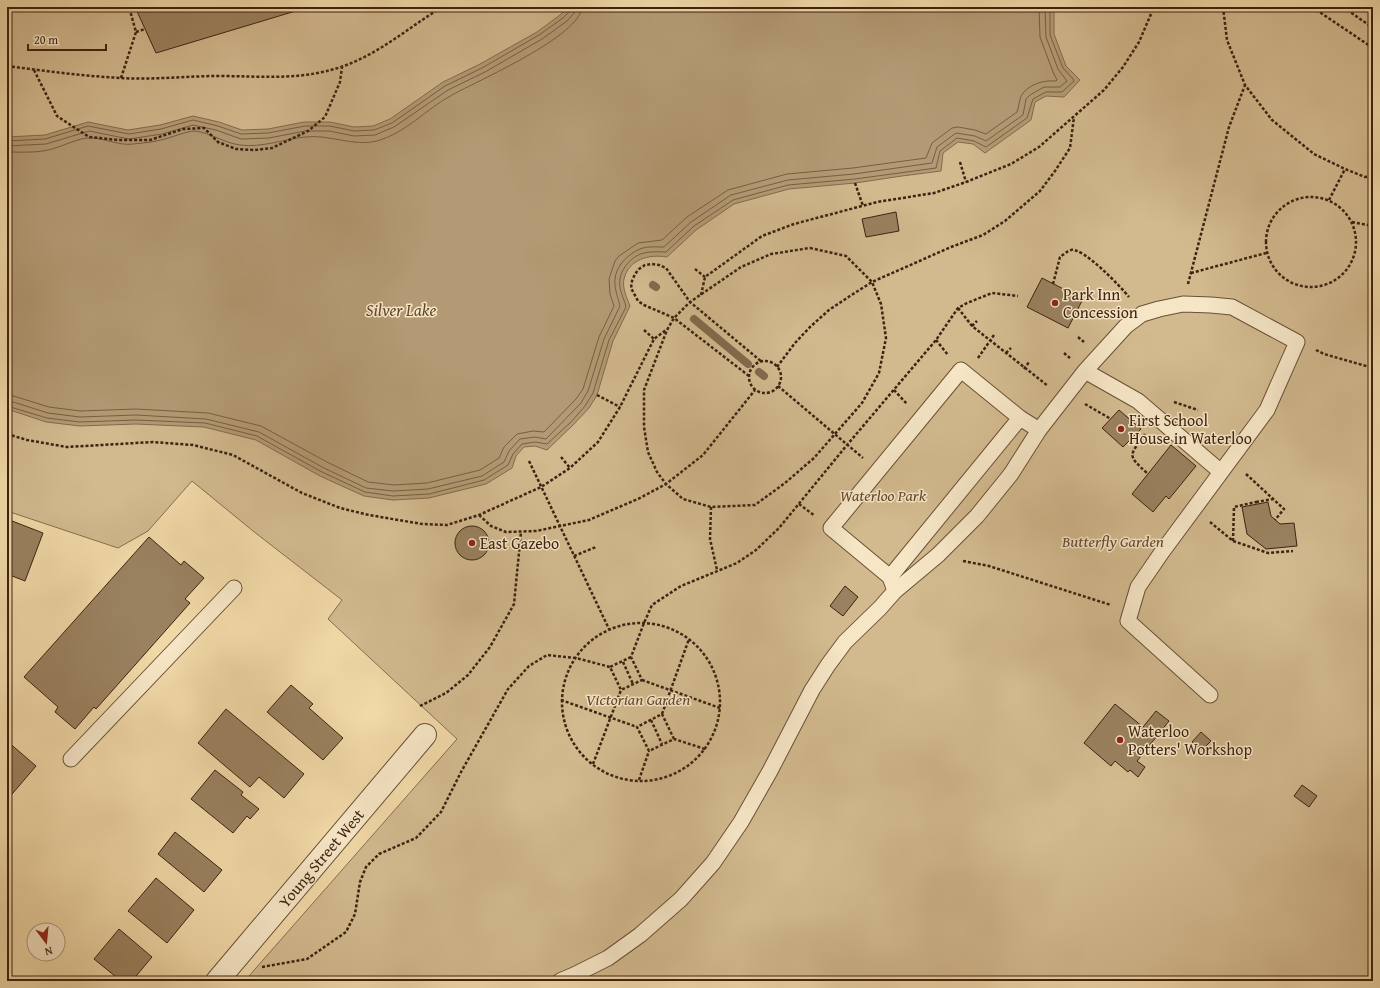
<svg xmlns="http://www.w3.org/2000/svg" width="1380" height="988" font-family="'Gentium Book Plus',serif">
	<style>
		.green { fill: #d2b98e; stroke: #876e50 }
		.water { fill: #b39a74; stroke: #836a4d }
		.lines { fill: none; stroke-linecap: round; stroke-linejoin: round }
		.shore { stroke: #785e43; stroke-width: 1 }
		.stream { stroke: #836a4d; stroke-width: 8 }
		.building { fill: #9a815f; stroke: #3c2312 }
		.service-casing { stroke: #695037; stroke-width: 17 }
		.minor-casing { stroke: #695037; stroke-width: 24 }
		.path { stroke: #3c2312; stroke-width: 2.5; stroke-dasharray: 3 2; stroke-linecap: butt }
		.service { stroke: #f6e6c6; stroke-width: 15 }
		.minor { stroke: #f6e6c6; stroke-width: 22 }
		.poi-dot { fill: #8f2418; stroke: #f6e6c6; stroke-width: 1.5 }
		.labels { text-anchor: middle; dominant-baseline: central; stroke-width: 3; stroke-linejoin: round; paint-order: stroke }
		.poi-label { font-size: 16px; fill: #3c2312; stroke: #f6e6c6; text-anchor: start }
		.park-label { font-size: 16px; font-style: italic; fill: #624831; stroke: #f6e6c6 }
		.street-label { font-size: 16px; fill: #3c2312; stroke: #f6e6c6 }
		.water-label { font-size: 17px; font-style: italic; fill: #60472f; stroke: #f6e6c6 }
	</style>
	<rect width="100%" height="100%" fill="#f1d8a7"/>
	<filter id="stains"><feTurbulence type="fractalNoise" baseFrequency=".005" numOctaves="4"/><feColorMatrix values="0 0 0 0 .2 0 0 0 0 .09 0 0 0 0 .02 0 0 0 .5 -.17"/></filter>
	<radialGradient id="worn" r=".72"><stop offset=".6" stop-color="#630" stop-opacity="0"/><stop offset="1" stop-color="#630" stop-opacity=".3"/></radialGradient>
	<!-- green -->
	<path class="green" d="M7,7H1373V981H247L249,976L457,739L328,619L342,600L253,531L192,481L148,531L118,548L7,511Z"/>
	<!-- water -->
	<path class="water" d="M568,7H1054V34L1066,66L1080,80L1064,97L1046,96L1035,102L1031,120L985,153L973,144L958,142L943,153L941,171L902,176L855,183L789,189L734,204L696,230L667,257C649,254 629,259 624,279C622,288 627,298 630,306L613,341L597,395L589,408L574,424L547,450L535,446L524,447L516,456L512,468L486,484L429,498L393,500L364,496L320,476L256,440L204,427L136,424L80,426L46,422L7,409V137L45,135L88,122L128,130L160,125L193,116L219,122L242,130L268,129L304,122H330L354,127L373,126L390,119L443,82L480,64L537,32L560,15Z"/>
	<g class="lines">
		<!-- shore -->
		<path class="shore" d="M7,141L45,139L88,126L129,134L161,129L193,120L218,126L241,134L268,133L305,126H330L354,131L374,130L392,123L445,86L482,68L539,35L563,18L570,11L571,7
			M7,146L46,144L89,131L129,139L162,134L193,125L216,130L241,139L269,138L305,131H329L354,136L375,135L394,127L448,90L485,72L542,39L567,21L574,13L576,7
			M7,152C20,152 35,153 48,150C59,148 80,137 90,138C105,138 119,146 133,144C144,143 154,142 165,139C173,137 187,131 195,131C211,133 224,143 240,145C262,148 284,139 305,137C329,134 354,147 377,141C406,133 426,109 452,95C477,81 581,36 582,7
			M7,394L49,407L80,411L136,409L208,413L261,426L327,462L368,482L394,485L427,483L480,470L499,458L504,447L517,434L533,431L544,432L576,399L583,389L599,337L614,306L610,294L609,279L615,261L619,256L638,243L662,240L687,217L728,190L787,174L853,168L926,158L932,143L952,128L958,127L975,130L986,134L1017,112C1019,107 1019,101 1021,96C1028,84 1044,80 1056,81L1057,80L1053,72L1040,37L1039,7
			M7,400L48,413L80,417L136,415L206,419L259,432L324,468L366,488L393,491L428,489L482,476L504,462L509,451L520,439L535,437L546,439L581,403L588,391L604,339L620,306C618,297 614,289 615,279C616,266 628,254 640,249C647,246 657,247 664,247L691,222L731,195L788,180L854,174L932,163L937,147L956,133L975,136L986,141L1023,115L1026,99L1030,95L1044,87H1060L1067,81L1058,69L1046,37L1045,7
			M7,406L47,418L80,422L136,420L205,423L257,436L322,472L365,492L393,496L429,494L484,480L508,465L513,454L522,444L535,442L547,444L571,422L585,406L593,393L609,340L626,307C624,298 618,289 620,279C621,268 633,255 644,253C652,251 659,252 666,252L694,226L733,200L788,185L855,179L936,168L940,151L957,138L974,141L986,147L1027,118L1033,99L1046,92H1062L1074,81L1073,79L1063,68L1050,35V7"/>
		<!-- stream -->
		<path class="stream" d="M653,285L656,287
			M694,319L748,364
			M759,372L764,376"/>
	</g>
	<!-- building -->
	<path class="building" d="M135,7H309L156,53Z
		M896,212L899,231L866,237L862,219Z
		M1042,278L1083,299L1068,328L1027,307Z
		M1119,410L1141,429L1123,447L1102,428Z
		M1171,445L1196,466L1169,499L1166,496L1153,512L1132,494Z
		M1268,502L1271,516L1280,524L1294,523L1297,546L1266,549L1247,534L1242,507Z
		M7,519L43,533L25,581L7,574Z
		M455 543a17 17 0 1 1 34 0a17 17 0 1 1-34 0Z
		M149,537L181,565L184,561L204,578L185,599L190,603L96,709L94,707L75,729L55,712L58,707L24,677Z
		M845,586L858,597L843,616L830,606Z
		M291,685L313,704L309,708L343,738L323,760L267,712Z
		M1115,704L1143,727L1156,711L1169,721L1137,761L1145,767L1138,777L1130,770L1128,772L1115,761L1111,766L1084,743Z
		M226,709L304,774L284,798L259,777L250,787L198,743Z
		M1201,732L1211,741L1202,750L1192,742Z
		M7,741L36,766L7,800Z
		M215,770L243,792L241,795L259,809L250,819L247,816L233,833L191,799Z
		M1302,785L1317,796L1309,807L1294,796Z
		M175,832L222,870L204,892L158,854Z
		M156,878L194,910L167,943L128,911Z
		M119,929L152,957L132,981H121L94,959Z"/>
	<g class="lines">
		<!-- service casing -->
		<g class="service-casing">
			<path id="service" d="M1085,371L1138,401L1221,472
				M890,577L1020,418
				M895,591L890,577L831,528L961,370L1020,418L1039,430
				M71,759L234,588
				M560,981L574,975L608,958L640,935L681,899L713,863L741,822L770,771L812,690L828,665L845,642L880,608L895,591L938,555L977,516L1011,474L1039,430L1085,371L1126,326L1142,314L1159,309L1183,304L1211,305L1232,307L1297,342L1267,410L1162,552L1138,587L1128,621L1210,695"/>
		</g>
		<!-- minor casing -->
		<g class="minor-casing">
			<path id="minor" d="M217,981L425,735"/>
		</g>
		<!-- path -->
		<path class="path" d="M1223,7L1227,40L1245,85L1272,120L1314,154L1345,169L1365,177L1373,176
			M1312,7L1373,48
			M1343,7L1373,28
			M136,32L145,29
			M7,66C45,71 83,76 121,78C154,80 186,76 218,76C262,76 298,81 341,67C379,54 408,28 442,7
			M34,70L57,116L89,137L118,140H150L183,129L204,128L218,142L236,149L255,150L272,148L308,131L325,117L340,82L342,67
			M121,78L136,32L129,7
			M960,162L966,182
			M855,183L863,206
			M1266 242a45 45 0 1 1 90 0a45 45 0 1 1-90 0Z
			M1329,200L1345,169
			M1352,222L1373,226
			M810,248L846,256L872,282L881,304L886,338L879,373L862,403L814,458L785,483L755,505L711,507L683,499L666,484L657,472L648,452L644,427V390L667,330L674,318L690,302L741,267L771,254Z
			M695,269L705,277
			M1191,273L1266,253
			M1053,284L1060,257C1063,255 1067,251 1071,250C1083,247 1121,287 1129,297
			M1188,284L1229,127L1245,85
			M701,295L705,277L762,236L794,224L877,202L934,193L966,182L1011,164L1039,147L1104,90L1123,67L1139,42L1154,7
			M958,308L972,326L1048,386
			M972,326L977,321
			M644,330L654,339
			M1078,337L1084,342
			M936,340L948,355
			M1316,350L1324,354L1373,368
			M1006,353L1011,348
			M1064,353L1070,358
			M978,358L994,335
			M749 377a16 16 0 1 1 32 0a16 16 0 1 1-32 0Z
			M777,367L795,343L810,327L829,310L850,296L872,282L951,247L983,235L1005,221L1040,191L1055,171L1070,148L1074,117
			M1024,369L1029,362
			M749,376L674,318L644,305L638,301L631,288L632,281L635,274L639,269L645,265L652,264L659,265L666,268L690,302L762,362
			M778,386L863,458
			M894,390L907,404
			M597,395L620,407
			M1174,402L1198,410
			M1085,404L1111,419
			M7,434L27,440L67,447L153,442L193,445L233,455L302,493L340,508L369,515L422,524L447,525L479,515L541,487L570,468L598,442L620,407L654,339L666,330
			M1145,434C1130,456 1126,454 1147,473
			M561,457L570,468
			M529,461L609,629
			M1246,474L1284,509L1275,520
			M1256,502L1273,499
			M799,504L815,516
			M711,507L710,539L717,570
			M479,515L491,526L506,532L536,531L589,520L640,498L666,484L703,455L755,390
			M1210,522L1233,541L1268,553L1293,551
			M1233,541L1234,507L1256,502V505
			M574,556L596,547
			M963,561L989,566L1111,605
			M562 702a79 79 0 1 1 158 0a79 79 0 1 1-158 0Z
			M631,657L610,667L621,690L642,680L631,657L644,623L652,605L681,586L737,563L756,550L779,528L847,445L936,340L958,308L967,303L992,293L1018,296
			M623,662L633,684
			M642,680L720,708
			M561,700L637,727
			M420,706L446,693L468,675L490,647L514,604L521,532
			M662,714L689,639
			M651,720L662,744
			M674,739L662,714L637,727L649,751L674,739L705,749
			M593,764L621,690
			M639,780L649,751
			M262,967L307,959L346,932L355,914L360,882L366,867L379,854L416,838L441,812L461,772L508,689L529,666L547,655L576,658L610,667"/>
		<!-- service -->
		<use href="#service" class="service"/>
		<!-- minor -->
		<use href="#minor" class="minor"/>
	</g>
	<!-- markers -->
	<g class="poi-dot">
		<circle cx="1055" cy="303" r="4"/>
		<circle cx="1121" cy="429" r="4"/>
		<circle cx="472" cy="543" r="4"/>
		<circle cx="1120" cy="740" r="4"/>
	</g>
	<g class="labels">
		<!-- poi labels -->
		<g class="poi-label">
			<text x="1063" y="294">Park Inn<tspan x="1063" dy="18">Concession</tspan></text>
			<text x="1129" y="420">First School<tspan x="1129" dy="18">House in Waterloo</tspan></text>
			<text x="480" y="543">East Gazebo</text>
			<text x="1128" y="731">Waterloo<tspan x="1128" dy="18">Potters' Workshop</tspan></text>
		</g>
		<!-- park labels -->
		<g class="park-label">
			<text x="883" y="495">Waterloo Park</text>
			<text x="1113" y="541">Butterfly Garden</text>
			<text x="638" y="699">Victorian Garden</text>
		</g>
		<!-- street labels -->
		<g class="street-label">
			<text transform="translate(321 858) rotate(-50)">Young Street West</text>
		</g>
		<!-- water labels -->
		<g class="water-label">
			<text x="401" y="309">Silver Lake</text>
		</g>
	</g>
	<!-- margin -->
	<rect width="1380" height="988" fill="none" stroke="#f1d8a7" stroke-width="24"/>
	<rect x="8" y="8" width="1364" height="972" fill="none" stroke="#3c2312" stroke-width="2"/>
	<rect x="12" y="12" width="1356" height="964" fill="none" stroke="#3c2312"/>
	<!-- north arrow -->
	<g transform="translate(46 942) rotate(164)"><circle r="19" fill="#f6e6c6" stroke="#ac987e"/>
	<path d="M0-3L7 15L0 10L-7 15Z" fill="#8f2418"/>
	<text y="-6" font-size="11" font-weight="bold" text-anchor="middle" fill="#3c2312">N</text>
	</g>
	<!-- scale -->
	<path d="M28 44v6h78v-6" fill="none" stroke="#3c2312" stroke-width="2"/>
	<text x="34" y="44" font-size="12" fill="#3c2312" stroke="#f6e6c6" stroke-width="3" paint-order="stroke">20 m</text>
	<rect width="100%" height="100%" filter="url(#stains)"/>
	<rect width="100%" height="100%" fill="url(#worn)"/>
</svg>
